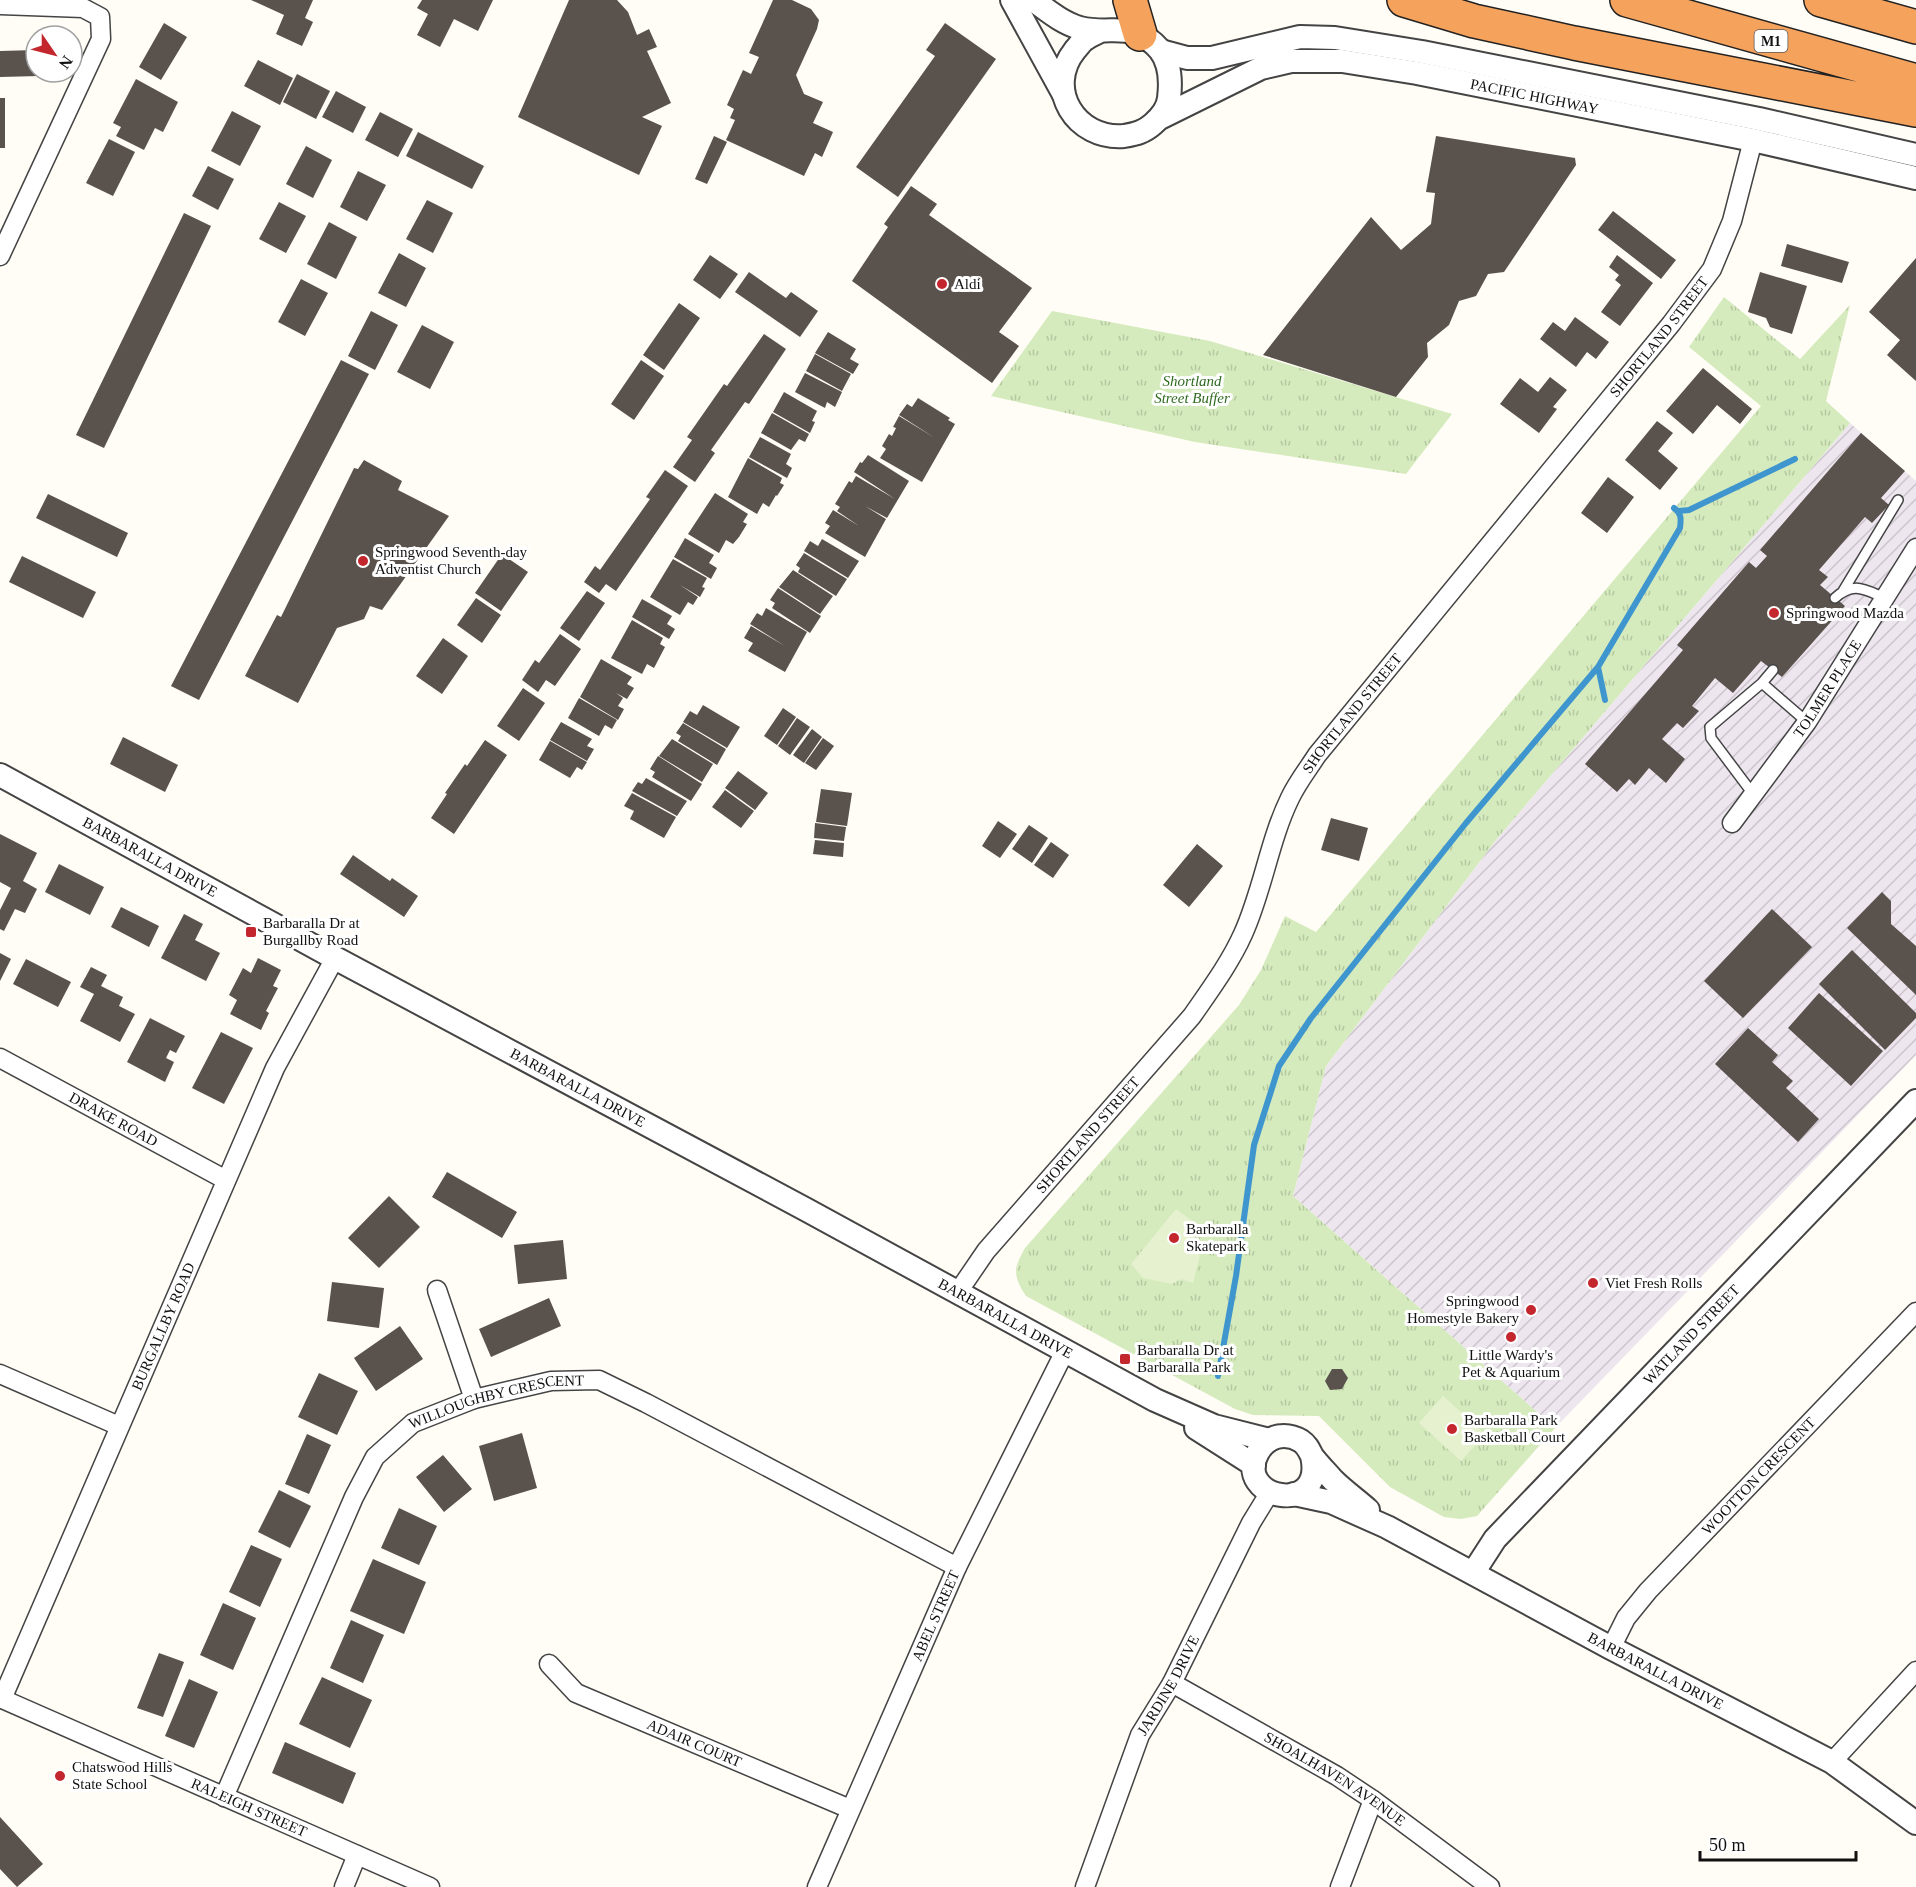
<svg xmlns="http://www.w3.org/2000/svg" width="1916" height="1887" font-family="'Times New Roman',serif">
	<style>
		.industrial { fill: url(#industrial-furrows) }
		.grass { fill: url(#grass-tufts) }
		.pitch { fill: #e6f2cf }
		.lines { fill: none; stroke-linecap: round; stroke-linejoin: round }
		.stream { stroke: #3f96cf; stroke-width: 6 }
		.building { fill: #5a524d }
		.service-casing { stroke: #444; stroke-width: 12 }
		.minor-casing { stroke: #444; stroke-width: 21 }
		.tertiary-casing { stroke: #444; stroke-width: 26 }
		.motorway-casing { stroke: #222; stroke-width: 36 }
		.service { stroke: #fff; stroke-width: 9 }
		.minor { stroke: #fff; stroke-width: 18 }
		.tertiary { stroke: #fff; stroke-width: 22 }
		.motorway { stroke: #f5a25d; stroke-width: 33 }
		.poi-dot { fill: #c4262e; stroke: #fff; stroke-width: 2 }
		.labels { text-anchor: middle; dominant-baseline: central; stroke-width: 6; stroke-linejoin: round; paint-order: stroke }
		.shield { fill: #fff; stroke: #585858; stroke-width: 1.5 }
		.shield-label { font-size: 14px; font-weight: bold; fill: #111 }
		.street-label { font-size: 15px; fill: #111; stroke: #fff }
		.poi-label { font-size: 15px; fill: #111; stroke: #fff; text-anchor: start }
		.park-label { font-size: 15px; font-style: italic; fill: #2f6b1f; stroke: #fff }
	</style>
	<defs>
		<pattern id="industrial-furrows" width="10" height="10" patternUnits="userSpaceOnUse" patternTransform="scale(1.5)"><rect width="10" height="10" fill="#eee6ef"/><path d="M-1 1l2-2M0 10L10 0M9 11l2-2" fill="none" stroke="#cbc4cc"/></pattern>
		<pattern id="grass-tufts" width="24" height="20" patternUnits="userSpaceOnUse" patternTransform="scale(1.5)"><rect width="24" height="20" fill="#d5ebbd"/><path d="M3 7l-1-3M5 7V3M7 7l1-3M15 17l-1-3M17 17v-4M19 17l1-3" fill="none" stroke="#b6c8a1"/></pattern>
	</defs>
	<rect width="100%" height="100%" fill="#fffdf5"/>
	<!-- industrial -->
	<path class="industrial" d="M1850,423L1916,481V1055L1555,1428L1293,1196L1326,1066L1496,840Z"/>
	<!-- grass -->
	<path class="grass" d="M1724,297L1800,359L1850,305L1826,401L1850,423L1496,840L1326,1066L1293,1196L1555,1428L1477,1516L1461,1519L1444,1517L1390,1487L1319,1416L1253,1415L1235,1409L1026,1296C1013,1276 1013,1269 1025,1248L1239,1005L1261,970L1285,916L1316,932L1761,406L1689,347Z
		M1052,311L1210,341L1452,414L1406,474L1195,442L991,396Z"/>
	<!-- pitch -->
	<path class="pitch" d="M1176,1209L1198,1225L1192,1251L1200,1255L1193,1283L1181,1279L1172,1284L1143,1278L1131,1264Z
		M1443,1396L1485,1434L1461,1461L1419,1423Z"/>
	<g class="lines">
		<!-- stream -->
		<path class="stream" d="M1679,511L1689,510L1795,459
			M1598,667L1605,700
			M1218,1376L1236,1276L1254,1145L1279,1066L1311,1018L1466,823L1598,667L1680,528C1681,519 1682,514 1674,508"/>
	</g>
	<!-- building -->
	<path class="building" d="M251,0H313L305,18L313,22L302,46L276,34L284,15Z
		M422,0H493L478,31L454,19L440,47L417,35L428,14L417,8Z
		M569,0H617L628,12L637,35L649,29L657,47L647,51L671,103L642,117L662,126L639,175L518,117Z
		M773,0H792L811,9L819,20L817,29L796,75L804,94L823,102L813,123L833,132L822,157L815,153L804,176L726,140L735,120L730,118L734,109L727,105L743,70L751,74L759,57L749,53Z
		M164,23L187,37L161,80L139,67Z
		M945,23L996,59L898,197L856,167L935,56L926,50Z
		M36,50V72H39V76L0,77V51Z
		M258,60L293,78L280,105L244,86Z
		M297,74L330,91L316,119L283,102Z
		M136,79L178,102L163,132L155,128L144,150L116,136L121,127L113,123Z
		M336,91L366,107L353,133L322,117Z
		M0,98H5V148H0Z
		M232,111L261,126L240,166L211,151Z
		M380,112L413,129L398,157L365,140Z
		M418,132L484,166L472,189L406,156Z
		M714,136L727,142L707,184L695,179Z
		M1436,136L1575,158L1576,165L1504,272L1488,274L1476,296L1459,301L1449,325L1427,343L1428,357L1396,397L1263,355L1371,217L1401,250L1431,224L1435,193L1426,192Z
		M109,139L135,152L113,196L86,183Z
		M306,146L332,160L313,198L286,184Z
		M208,166L234,179L218,210L192,196Z
		M358,171L386,185L367,221L340,207Z
		M911,186L937,204L929,215L1032,288L999,332L1019,346L992,383L852,281L888,227L884,224Z
		M427,200L453,213L433,253L406,239Z
		M279,202L306,216L286,253L259,239Z
		M1613,211L1676,260L1661,279L1598,230Z
		M184,213L211,226L104,448L76,435Z
		M329,222L357,237L336,279L307,264Z
		M1787,244L1849,262L1842,283L1781,266Z
		M399,253L426,268L406,307L378,293Z
		M710,255L738,274L720,299L693,280Z
		M1617,255L1653,283L1620,326L1601,312L1621,285L1615,280L1619,275L1609,267Z
		M1916,258V381L1887,355L1900,340L1869,312Z
		M749,272L786,298L791,292L818,311L800,337L735,292Z
		M1760,272L1807,286L1792,334L1770,327L1766,318L1748,312Z
		M301,279L328,293L305,336L278,322Z
		M679,303L700,318L664,370L643,355Z
		M371,311L398,325L375,370L348,356Z
		M1575,317L1609,342L1596,359L1587,352L1576,367L1540,339L1553,322L1565,331Z
		M422,325L454,342L430,389L397,372Z
		M828,332L856,349L850,359L859,364L853,374L815,353Z
		M764,334L786,349L749,404L745,402L711,450L715,453L695,482L673,467L692,440L687,437L724,384L727,386Z
		M815,354L851,374L842,391L806,371Z
		M341,360L369,374L199,700L171,686Z
		M641,360L664,376L634,420L611,404Z
		M1703,368L1752,409L1740,424L1717,405L1693,434L1666,411Z
		M805,373L842,392L835,407L827,402L825,408L795,392Z
		M1550,377L1567,390L1553,407L1557,409L1539,433L1500,404L1520,378L1538,392Z
		M784,392L817,411L812,421L815,422L810,433L773,412Z
		M918,398L950,418L948,420L955,424L922,482L880,458L886,449L882,446L889,434L892,436L896,428L893,427L899,416L935,438L899,415L907,404L912,407Z
		M772,413L809,434L805,442L799,439L791,450L761,433Z
		M1657,421L1673,433L1658,451L1678,468L1660,490L1625,460Z
		M1861,433L1905,471L1881,498L1889,505L1872,523L1865,517L1819,570L1828,577L1820,585L1845,606L1782,677L1761,661L1733,693L1715,678L1692,706L1699,711L1683,728L1677,723L1662,739L1685,759L1666,783L1649,768L1635,785L1629,779L1617,792L1585,764L1683,650L1677,645L1749,562L1756,568L1767,556L1760,550Z
		M760,437L791,454L786,464L792,468L787,478L749,457Z
		M868,455L909,481L887,518L865,506L886,519L865,557L825,533L830,526L825,523L833,510L859,526L837,511L840,507L835,504L849,481L852,483L856,476L895,499L854,472L860,462L862,463Z
		M748,458L782,478L780,483L784,485L777,496L776,495L769,507L763,503L757,514L728,497Z
		M364,460L402,481L398,490L449,516L382,610L370,606L364,619L337,628L298,703L245,676L277,615L281,617L354,468L358,469Z
		M665,470L688,486L616,591L606,584L599,593L584,582L595,566L600,570L650,499L646,497Z
		M1608,477L1634,497L1607,533L1581,513Z
		M715,493L748,514L743,522L747,524L739,537L733,544L726,540L719,553L688,534Z
		M48,494L128,533L117,557L36,518Z
		M685,538L714,555L709,563L717,568L711,579L674,557Z
		M822,539L859,561L848,578L804,551L810,541L818,546Z
		M804,553L847,579L836,596L798,572L800,568L796,565Z
		M502,554L528,572L501,611L475,593Z
		M22,556L96,592L83,618L9,582Z
		M673,559L707,578L702,587L705,588L700,597L680,585L698,597L693,605L688,602L680,615L650,597Z
		M793,570L833,596L820,614L779,587Z
		M778,588L821,616L810,633L772,608L775,603L770,600Z
		M587,591L605,603L579,641L560,628Z
		M476,598L501,615L482,643L457,625Z
		M642,599L672,616L667,624L675,629L669,639L632,617Z
		M766,608L807,632L785,672L748,651L753,643L744,638L751,626L785,646L750,624L757,613L762,616Z
		M632,620L663,638L660,644L665,647L654,668L647,664L642,674L611,658Z
		M560,634L581,649L555,686L546,680L538,692L522,680L535,660L539,663Z
		M443,638L468,656L442,694L416,676Z
		M601,659L632,677L627,684L634,688L627,699L616,693L623,698L618,706L624,709L618,720L580,697Z
		M523,688L545,703L519,741L497,726Z
		M579,698L617,720L612,729L605,725L599,736L568,718Z
		M703,705L740,727L727,748L683,722L690,711L697,715Z
		M783,708L796,717L777,745L764,736Z
		M797,718L810,727L790,755L778,746Z
		M561,722L592,739L587,746L594,749L587,761L550,740Z
		M683,723L726,749L717,765L678,741L681,736L676,733Z
		M812,729L822,737L804,763L793,755Z
		M123,737L178,765L165,792L110,764Z
		M823,738L834,746L816,770L805,763Z
		M672,739L713,764L702,782L659,756Z
		M485,740L507,755L454,834L431,818L447,794L445,793L465,764L467,766Z
		M550,741L587,762L582,770L577,767L570,778L539,760Z
		M658,756L702,784L691,801L652,777L655,772L650,769Z
		M738,771L768,793L755,810L725,788Z
		M646,778L687,801L677,816L632,791L638,782L642,784Z
		M821,789L852,793L847,826L816,822Z
		M725,790L754,811L741,828L712,807Z
		M632,793L676,817L664,838L630,819L634,811L624,806Z
		M1331,818L1368,828L1359,861L1321,850Z
		M998,821L1017,834L1000,858L982,846Z
		M815,823L846,827L844,841L814,838Z
		M1029,825L1048,838L1032,863L1012,849Z
		M0,834L37,853L23,881L37,889L25,913L15,909L4,931L0,929V910L11,888L0,882Z
		M815,840L844,843L843,857L813,854Z
		M1051,842L1069,855L1053,878L1034,865Z
		M1197,844L1223,866L1189,907L1163,885Z
		M353,855L390,881L392,878L418,896L404,917L340,874Z
		M59,864L104,887L90,915L45,892Z
		M1882,892L1891,901V924L1916,946V995L1847,928Z
		M121,907L159,926L149,947L111,927Z
		M1772,909L1812,947L1743,1018L1704,981Z
		M184,914L203,924L195,940L220,953L206,981L161,958Z
		M1852,950L1916,1013V1018L1885,1050L1819,984Z
		M0,953L11,959L0,981Z
		M258,958L281,970L273,986L278,988L266,1011L269,1013L261,1030L230,1014L237,1000L229,995L243,968L251,973Z
		M26,959L71,982L58,1007L13,984Z
		M91,967L107,975L101,986L123,997L119,1006L135,1014L120,1042L80,1021L94,994L80,987Z
		M1819,993L1883,1051L1851,1086L1788,1028Z
		M150,1018L185,1036L176,1053L170,1050L166,1058L174,1062L165,1082L127,1062Z
		M1748,1028L1778,1055L1772,1062L1793,1081L1786,1088L1819,1119L1798,1142L1715,1064Z
		M221,1032L253,1048L224,1104L192,1088Z
		M447,1172L517,1212L502,1238L432,1197Z
		M389,1196L420,1227L379,1268L348,1238Z
		M563,1240L567,1279L518,1284L514,1245Z
		M332,1282L384,1288L379,1328L327,1321Z
		M549,1298L561,1326L491,1357L479,1329Z
		M400,1326L423,1359L376,1391L354,1358Z
		M1332,1369H1342L1348,1378L1342,1389L1330,1390L1325,1381Z
		M319,1373L358,1391L337,1435L298,1417Z
		M522,1433L537,1488L494,1501L479,1446Z
		M307,1434L331,1445L309,1494L285,1484Z
		M443,1455L472,1489L444,1512L416,1477Z
		M279,1490L311,1506L290,1548L258,1532Z
		M399,1508L437,1526L419,1565L381,1548Z
		M251,1545L282,1559L260,1607L229,1592Z
		M373,1559L426,1582L404,1634L350,1611Z
		M223,1603L256,1618L233,1670L200,1655Z
		M351,1620L384,1635L363,1683L330,1668Z
		M159,1653L184,1662L163,1717L137,1708Z
		M322,1677L372,1700L350,1748L299,1724Z
		M189,1679L218,1692L194,1748L165,1736Z
		M285,1742L356,1773L343,1804L272,1773Z
		M0,1817L43,1864L17,1887L0,1869Z"/>
	<g class="lines">
		<!-- service casing -->
		<g class="service-casing">
			<path id="service" d="M1843,591L1898,500
				M1835,598C1854,581 1865,590 1885,598
				M1762,683L1807,722
				M1753,794L1711,738L1710,727L1762,683L1773,670"/>
		</g>
		<!-- minor casing -->
		<g class="minor-casing">
			<g id="minor">
				<path d="M0,5L83,8L100,17L101,39L0,256"/>
				<path id="s1" d="M1732,823L1807,722L1916,548"/>
				<path id="s2" d="M0,1058L226,1180"/>
				<path d="M437,1290L474,1399"/>
				<path id="s3" d="M958,1292L986,1251L1192,1016C1210,990 1230,963 1243,934C1263,890 1269,841 1290,798C1297,783 1308,769 1317,755L1671,324L1712,269L1732,221L1753,140"/>
				<path d="M0,1374L119,1426"/>
				<path id="s4" d="M1611,1648L1626,1618L1648,1591L1916,1312"/>
				<path id="s5" d="M549,1664L576,1693L850,1809"/>
				<path id="s6" d="M1172,1683L1337,1776L1373,1800L1490,1887"/>
				<path id="s7" d="M0,1698L430,1887"/>
				<path id="s8" d="M2,1699L275,1068L335,958"/>
				<path d="M1832,1762L1916,1671"/>
				<path id="s9" d="M224,1797L354,1497L375,1457L413,1423L474,1399L551,1381L599,1380L646,1403L957,1567"/>
				<path d="M344,1887L357,1855"/>
				<path id="s10" d="M817,1887L957,1567L1065,1351"/>
				<path id="s11" d="M1085,1887L1140,1735L1172,1683L1251,1523L1270,1492"/>
				<path d="M1340,1887L1373,1800"/>
			</g>
		</g>
		<!-- tertiary casing -->
		<g class="tertiary-casing">
			<g id="tertiary">
				<path d="M1012,0L1063,93"/>
				<path d="M1033,0C1047,10 1062,23 1080,28C1112,36 1133,19 1160,50C1170,63 1171,82 1169,98C1168,109 1161,117 1153,124C1144,132 1136,134 1124,136C1076,140 1044,89 1075,50C1078,47 1081,42 1084,40C1089,36 1095,34 1100,31"/>
				<path d="M1161,51L1187,58H1212L1300,37L1335,38L1422,52L1759,119L1916,155"/>
				<path id="s12" d="M1162,117L1261,68L1291,61H1342L1417,73L1753,140L1916,178"/>
				<path id="s13" d="M0,775L335,958L805,1209L1155,1400L1214,1426L1269,1440"/>
				<path d="M1196,1428L1254,1465"/>
				<path d="M1312,1456C1326,1518 1232,1499 1258,1452C1264,1442 1273,1436 1284,1436C1290,1436 1296,1438 1301,1441C1307,1445 1309,1450 1312,1456C1318,1464 1326,1472 1333,1480C1344,1491 1357,1500 1368,1510"/>
				<path id="s14" d="M1294,1494L1331,1502L1387,1527L1611,1648L1832,1762L1916,1823"/>
				<path id="s15" d="M1473,1573L1495,1539L1916,1101"/>
			</g>
		</g>
		<!-- motorway casing -->
		<g class="motorway-casing">
			<path id="motorway" d="M1130,0L1140,34
				M1404,0L1474,21L1574,43L1916,110
				M1627,0L1916,81
				M1821,0L1916,27"/>
		</g>
		<!-- service -->
		<use href="#service" class="service"/>
		<!-- minor -->
		<use href="#minor" class="minor"/>
		<!-- tertiary -->
		<use href="#tertiary" class="tertiary"/>
		<!-- motorway -->
		<use href="#motorway" class="motorway"/>
	</g>
	<!-- markers -->
	<g class="poi-dot">
		<circle cx="942" cy="284" r="6"/>
		<circle cx="363" cy="561" r="6"/>
		<circle cx="1774" cy="613" r="6"/>
		<rect x="245" y="926" width="12" height="12" rx="3"/>
		<circle cx="1174" cy="1238" r="6"/>
		<circle cx="1593" cy="1283" r="6"/>
		<circle cx="1531" cy="1310" r="6"/>
		<circle cx="1511" cy="1337" r="6"/>
		<rect x="1119" y="1353" width="12" height="12" rx="3"/>
		<circle cx="1452" cy="1429" r="6"/>
		<circle cx="60" cy="1776" r="6"/>
	</g>
	<g class="labels">
		<!-- shield labels -->
		<rect class="shield" x="1754.5" y="30" width="33" height="22" rx="4.5"/>
		<g class="shield-label">
			<text x="1771" y="41">M1</text>
		</g>
		<!-- street labels -->
		<g class="street-label">
			<text stroke="none"><textPath href="#s12" startOffset="388">PACIFIC HIGHWAY</textPath></text>
			<text stroke="none"><textPath href="#s3" startOffset="1194">SHORTLAND STREET</textPath></text>
			<text stroke="none"><textPath href="#s1" startOffset="165">TOLMER PLACE</textPath></text>
			<text stroke="none"><textPath href="#s3" startOffset="708">SHORTLAND STREET</textPath></text>
			<text stroke="none"><textPath href="#s13" startOffset="171">BARBARALLA DRIVE</textPath></text>
			<text stroke="none"><textPath href="#s13" startOffset="657">BARBARALLA DRIVE</textPath></text>
			<text stroke="none"><textPath href="#s2" startOffset="129">DRAKE ROAD</textPath></text>
			<text stroke="none"><textPath href="#s3" startOffset="204">SHORTLAND STREET</textPath></text>
			<text stroke="none"><textPath href="#s13" startOffset="1143">BARBARALLA DRIVE</textPath></text>
			<text stroke="none"><textPath href="#s8" startOffset="406">BURGALLBY ROAD</textPath></text>
			<text stroke="none"><textPath href="#s15" startOffset="324">WATLAND STREET</textPath></text>
			<text stroke="none"><textPath href="#s9" startOffset="510">WILLOUGHBY CRESCENT</textPath></text>
			<text stroke="none"><textPath href="#s4" startOffset="228">WOOTTON CRESCENT</textPath></text>
			<text stroke="none"><textPath href="#s10" startOffset="296">ABEL STREET</textPath></text>
			<text stroke="none"><textPath href="#s14" startOffset="404">BARBARALLA DRIVE</textPath></text>
			<text stroke="none"><textPath href="#s11" startOffset="219">JARDINE DRIVE</textPath></text>
			<text stroke="none"><textPath href="#s5" startOffset="168">ADAIR COURT</textPath></text>
			<text stroke="none"><textPath href="#s6" startOffset="189">SHOALHAVEN AVENUE</textPath></text>
			<text stroke="none"><textPath href="#s7" startOffset="272">RALEIGH STREET</textPath></text>
		</g>
		<!-- poi labels -->
		<g class="poi-label">
			<text x="954" y="284">Aldi</text>
			<text x="375" y="552">Springwood Seventh-day<tspan x="375" dy="17">Adventist Church</tspan></text>
			<text x="1786" y="613">Springwood Mazda</text>
			<text x="263" y="923">Barbaralla Dr at<tspan x="263" dy="17">Burgallby Road</tspan></text>
			<text x="1186" y="1229">Barbaralla<tspan x="1186" dy="17">Skatepark</tspan></text>
			<text x="1605" y="1283">Viet Fresh Rolls</text>
			<text x="1519" y="1301" text-anchor="end">Springwood<tspan x="1519" dy="17">Homestyle Bakery</tspan></text>
			<text x="1137" y="1350">Barbaralla Dr at<tspan x="1137" dy="17">Barbaralla Park</tspan></text>
			<text x="1511" y="1355" text-anchor="middle">Little Wardy's<tspan x="1511" dy="17">Pet &amp; Aquarium</tspan></text>
			<text x="1464" y="1420">Barbaralla Park<tspan x="1464" dy="17">Basketball Court</tspan></text>
			<text x="72" y="1767">Chatswood Hills<tspan x="72" dy="17">State School</tspan></text>
		</g>
		<!-- park labels -->
		<g class="park-label">
			<text x="1192" y="381">Shortland<tspan x="1192" dy="17">Street Buffer</tspan></text>
		</g>
	</g>
	<!-- north arrow -->
	<g transform="translate(54 54) rotate(125)"><circle r="28" fill="#ffffff" stroke="#a0a0a0" stroke-width="1.5"/>
	<path d="M0-4.5L10 22L0 15L-10 22Z" fill="#c4262e"/>
	<text y="-9" font-size="16" font-weight="bold" text-anchor="middle" fill="#111111">N</text>
	</g>
	<!-- scale -->
	<path d="M1700 1851v9h156v-9" fill="none" stroke="#111111" stroke-width="3"/>
	<text x="1709" y="1851" font-size="18" fill="#111111" stroke="#ffffff" stroke-width="4.5" paint-order="stroke">50 m</text>
</svg>
